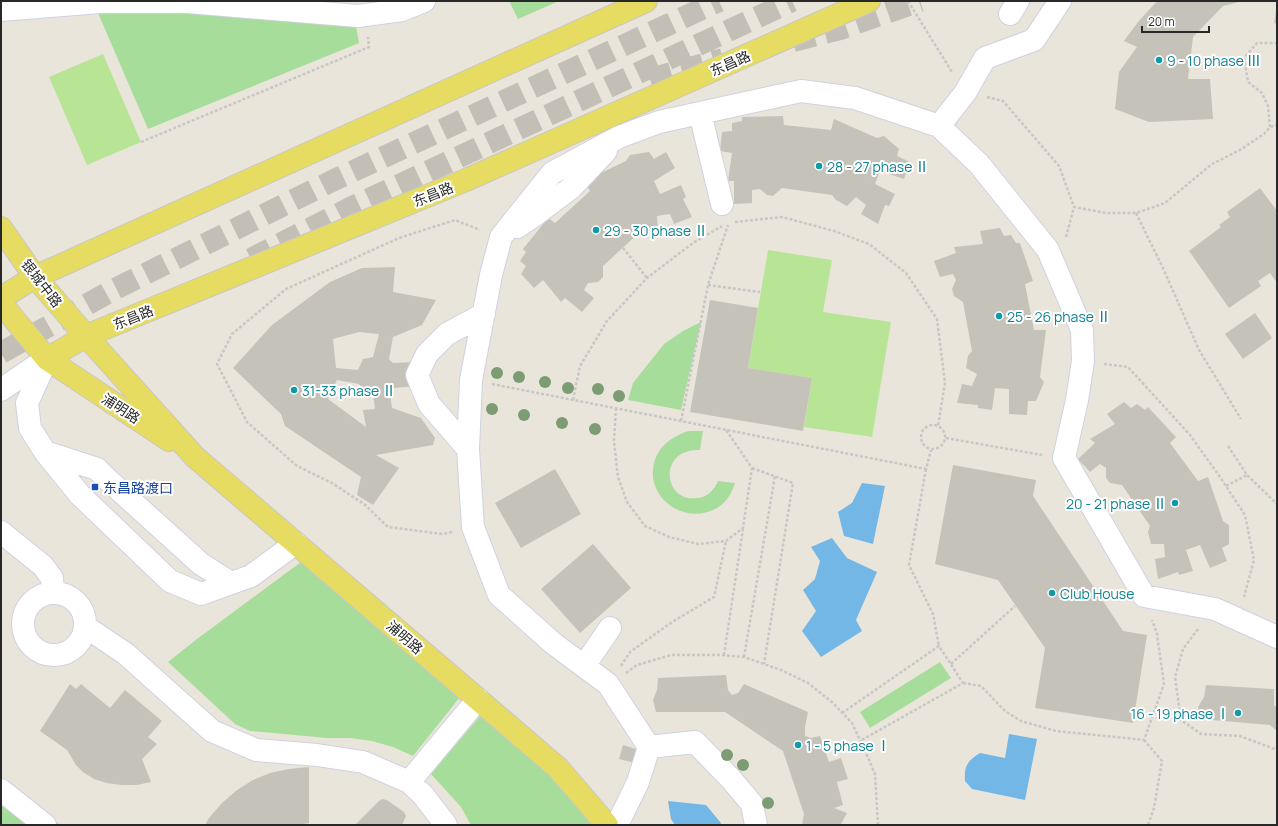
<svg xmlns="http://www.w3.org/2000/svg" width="1278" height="826" font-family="Manrope,'Noto Sans SC',sans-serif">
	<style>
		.green { fill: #a7dd9a }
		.pitch { fill: #b8e496 }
		.water { fill: #73b7e6 }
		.building { fill: #c5c2ba; fill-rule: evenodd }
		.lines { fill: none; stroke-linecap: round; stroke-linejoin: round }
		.major-tunnel { stroke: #c3bfb7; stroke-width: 22; stroke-dasharray: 22 11; stroke-linecap: butt }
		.minor-casing { stroke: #d0d1e0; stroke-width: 24 }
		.major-casing { stroke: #c7c7c7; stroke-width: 24 }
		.path { stroke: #c7c7c7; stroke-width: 2.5; stroke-dasharray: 3 2; stroke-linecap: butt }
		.minor { stroke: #fff; stroke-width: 22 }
		.major { stroke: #e7dc62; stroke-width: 22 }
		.tree { fill: #7c9c73 }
		.culture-dot { fill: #0f9aa8; stroke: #fff; stroke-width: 1.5 }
		.transit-dot { fill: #1a4fb4; stroke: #fff; stroke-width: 1.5 }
		.labels { text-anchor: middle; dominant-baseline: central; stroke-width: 4; stroke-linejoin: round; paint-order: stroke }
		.culture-label { font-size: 14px; fill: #0d838f; stroke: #fff; text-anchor: start }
		.street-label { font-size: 14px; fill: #282828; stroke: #fff }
		.transit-label { font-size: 14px; fill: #164399; stroke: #fff; text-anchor: start }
	</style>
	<rect width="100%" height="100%" fill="#eae5db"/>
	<!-- green -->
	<path class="green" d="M509,1H559L518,19Z
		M185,11L356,26L359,43L148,129L98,13Z
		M701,322L681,410L628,400L633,383L664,344L683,331Z
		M688,431H703L700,450C658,448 662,503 698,498C708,497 714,490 718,481L735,483C732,492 728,500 720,506C689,528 645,500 654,463C659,445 672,437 688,431Z
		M301,562L460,697L413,756L393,747L372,741L350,738H327L250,731L235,724L168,662L197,639Z
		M940,662L951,678L870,728L860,712Z
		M481,715L549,775L592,825H471L461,807L431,774Z
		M1,780L60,825H1Z"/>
	<!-- pitch -->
	<path class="pitch" d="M103,54L141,142L87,165L49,77Z
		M768,250L832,260L823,312L891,322L872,437L804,427L812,378L748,368Z"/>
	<!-- water -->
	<path class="water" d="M862,483L885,486L873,544L844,536L838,512L852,503Z
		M832,538L847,558L877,572L856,620L862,631L821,657L802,631L816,611L803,590L815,579L820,561L811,547Z
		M1009,734L1037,739L1025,800L972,789L965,781C964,766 967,761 980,753L1005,758Z
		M668,801L706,805L721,823L720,825H675L671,819Z"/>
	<!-- building -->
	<path class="building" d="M1157,1H1243L1223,6L1193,37L1188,79H1210L1213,119L1149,122L1115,109L1119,72L1137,47L1124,41L1138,22Z
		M1276,10H1277V24L1274,23Z
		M783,116L784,125L831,130L834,119L877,138L884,136L899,149L897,156L910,162L904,179L880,171L875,184L895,194L889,206L885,205L878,224L861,214L866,205L856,197L847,206L836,200L832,195L782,188L773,196L767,195L760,189L752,190V203L734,204V181H728L732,153L720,151L722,132L732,131V123L742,121V117Z
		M649,152L654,159L666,152L675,168L654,181L660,194L681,185L686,197L683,199L692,217L674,224L670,214L657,216L658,229L647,233L640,232L603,266V277L598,282L588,283L584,290L594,298L582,312L565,298L561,302L543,280L534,288L521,274L526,266L520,261L526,252L523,249L548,218L555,223L590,191L584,181L626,161L630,155Z
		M1260,188L1277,211V283L1270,273L1258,281L1261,286L1229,308L1189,251L1221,227L1219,225L1230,217L1227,212Z
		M1000,228L1004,236L1011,235L1016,243H1020L1033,281L1025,284L1034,330H1046L1040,377L1044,382L1036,401H1028L1027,415L1009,414V389L995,388L992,410L978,408V405L957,403L962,384L972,386L977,374L966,368L968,356L972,351L963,302L954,296L952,289L956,280L953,274L940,277L934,261L956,253L954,247L983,244L980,231Z
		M395,267L393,292L436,300L422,325L393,337L389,359L393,363L416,362L417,386L394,388L390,394L392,408L421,418L435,438L433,445L376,455L399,468L373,505L357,495L361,477L285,426L281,414L233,368L272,325L330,282L362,268ZM359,332L379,334L373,357L363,359L358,370L336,368L333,339ZM337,380L359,384L366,393L373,394L375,409L363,410L366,427L328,399Z
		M710,300L758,308L748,368L812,378L803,431L690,412Z
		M1255,313L1272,338L1243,359L1225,334Z
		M1124,402L1131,408L1137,404L1145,410L1148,407L1176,437L1170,443L1198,481L1208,477L1223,521L1229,525V544L1222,548L1227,561L1210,568L1200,545L1186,550L1193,571L1179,575L1178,572L1158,579L1155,559L1165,557L1164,544H1151L1148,532L1150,526L1122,485L1110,483L1106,478V468L1100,464L1090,472L1078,459L1095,443L1090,439L1115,424L1107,414Z
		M953,465L1036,480L1033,496L1123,631L1147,635L1133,723L1035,708L1045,648L998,580L935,564Z
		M555,469L581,514L521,548L495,503Z
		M593,544L631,588L580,633L541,589Z
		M726,675L728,690L732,695L738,693L744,684L808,712L805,727V736L811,738L820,736L829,762L841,758L848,779L837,782L843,805L834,808L847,813L841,824L844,825H802L804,814L783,751L725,712H656L653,700L657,690L658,678Z
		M70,684L76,689L81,684L110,708L125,690L162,721L148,737L157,744L142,759L151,782L137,785H121L107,783L94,779L83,772L76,765L67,750L40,731Z
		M1206,685L1274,689V705L1277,708V731L1270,725L1200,719L1198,707L1204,697Z
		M623,745L639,750L635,763L619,759Z
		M309,767V823L299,825H205L209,818L222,803L237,790L253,780L270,773L289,769Z
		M382,799L387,800L404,812L406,816L402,825H355L379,801Z"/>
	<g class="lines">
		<!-- major-tunnel -->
		<path class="major-tunnel" d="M793,41L840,29L920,1
			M650,79L723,59
			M251,259L350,208L792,1
			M1,353L111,291L332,181L719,1"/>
		<!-- minor casing -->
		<g class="minor-casing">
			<path id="minor" d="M1,10L100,2H188L358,16L402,10L424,1
				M1010,14L1018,1
				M700,113L722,204
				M939,126L979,164L1048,250L1082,330L1083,361L1077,400L1064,458L1144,596L1215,609L1277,637
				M517,227L535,215L571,188L606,151
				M47,359L27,403L30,428L45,452L80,495L170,581L201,594L251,576L296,543
				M1,390L46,359
				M468,449L429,404L417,375L427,354L447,334L484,314
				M45,452L97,469L107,479L201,564L231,583
				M1,532L43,566L52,578L53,592
				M23 624a31 31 0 1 1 62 0a31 31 0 1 1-62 0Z
				M86,627L126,654L212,731L256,750L317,755L363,762L409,782L423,795L446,825
				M584,666L610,628
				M649,747L608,684L554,644L499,595L473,527L468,449L471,380L491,275L501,237L552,173L619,137L659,122L801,91L855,98L939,126L965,93L985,58L1034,40L1060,1
				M649,747L695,742L731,779L752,804L756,825
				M409,782L478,699
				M1,790L45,825
				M617,825L638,782L649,747"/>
		</g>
		<!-- major casing -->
		<g class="major-casing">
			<path id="major" d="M1,228L35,277L86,336L195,457L558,768L607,825
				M1,298L35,277L646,1
				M1,303L47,359L169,440
				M47,359L86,336L466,180L869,1"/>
		</g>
		<!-- path -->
		<path class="path" d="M908,1L952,72
			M987,97L1003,101L1059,166L1074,207L1106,213H1136L1165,203L1212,164L1240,150L1264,134L1270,127L1277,125
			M1270,127L1268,106L1262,93L1248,82L1244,58L1257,43H1277
			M141,142L369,47L368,37
			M1136,213L1163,268L1199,350L1241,419
			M735,222L782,217L834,231L869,244L906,273L937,319L945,383L938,426
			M1066,237L1074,207
			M623,248L647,278
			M708,285L760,292
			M1104,364L1128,367L1190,435L1220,477L1245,515L1254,560L1244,597
			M492,384L926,469L931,450
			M573,400L580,366L607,321L647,278L693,243L722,226
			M616,408L614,441L618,477L627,502L645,526L669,537L698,544L726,541L743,528L752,468L726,430
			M681,421L708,285L728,225
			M921 437a12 12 0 1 1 24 0a12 12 0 1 1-24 0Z
			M946,438L1042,455
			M1228,446L1247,475L1277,504
			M752,468L793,483L764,664
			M926,469L909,565L933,614L939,646
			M1226,486L1247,475
			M452,532L443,534L388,527L364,504L332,483L297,466L247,422L217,364L232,334L286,289L399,238L455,220L480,230
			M1198,629L1183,649L1175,677L1181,720L1201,734L1240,736L1277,750
			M724,655L743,529
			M744,657L775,476
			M951,664L1015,606
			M621,666L630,652L672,622L714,597L726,541
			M626,673L637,665L671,655H722L744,657L781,670L808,683L833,703L852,723L866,753L875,774L878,825
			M963,683L981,686L1005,711L1021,721L1056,731L1144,740L1164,684L1157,634L1152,620
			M842,713L939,646L963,683L860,741
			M1144,740L1162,761L1154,808L1148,825"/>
		<!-- minor -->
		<use href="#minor" class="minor"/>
		<!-- major -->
		<use href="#major" class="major"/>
	</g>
	<!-- trees -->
	<g class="tree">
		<circle cx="497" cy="373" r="6"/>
		<circle cx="519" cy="377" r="6"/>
		<circle cx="545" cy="382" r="6"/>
		<circle cx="568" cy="388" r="6"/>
		<circle cx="598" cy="389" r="6"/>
		<circle cx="619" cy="396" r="6"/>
		<circle cx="492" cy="409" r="6"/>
		<circle cx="524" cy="415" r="6"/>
		<circle cx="562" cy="423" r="6"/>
		<circle cx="595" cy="429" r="6"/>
		<circle cx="727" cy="755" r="6"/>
		<circle cx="743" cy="765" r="6"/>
		<circle cx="768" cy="803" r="6"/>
	</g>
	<!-- markers -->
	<g class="culture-dot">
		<circle cx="1159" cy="60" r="4"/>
		<circle cx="819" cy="166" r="4"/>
		<circle cx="596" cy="230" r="4"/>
		<circle cx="999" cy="316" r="4"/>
		<circle cx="294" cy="390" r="4"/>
		<circle cx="1175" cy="503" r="4"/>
		<circle cx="1052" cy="593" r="4"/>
		<circle cx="1238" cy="713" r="4"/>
		<circle cx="798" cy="745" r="4"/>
	</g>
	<rect class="transit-dot" x="91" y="483" width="8" height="8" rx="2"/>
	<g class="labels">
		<!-- culture labels -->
		<g class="culture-label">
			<text x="1167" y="60">9 - 10 phase Ⅲ</text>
			<text x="827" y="166">28 - 27 phase Ⅱ</text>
			<text x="604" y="230">29 - 30 phase Ⅱ</text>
			<text x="1007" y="316">25 - 26 phase Ⅱ</text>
			<text x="302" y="390">31-33 phase Ⅱ</text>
			<text x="1167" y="503" text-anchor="end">20 - 21 phase Ⅱ</text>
			<text x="1060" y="593">Club House</text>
			<text x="1230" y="713" text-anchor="end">16 - 19 phase Ⅰ</text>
			<text x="806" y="745">1 - 5 phase Ⅰ</text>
		</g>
		<!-- street labels -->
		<g class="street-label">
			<text transform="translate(730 63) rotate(-24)">东昌路</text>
			<text transform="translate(433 194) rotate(-22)">东昌路</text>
			<text transform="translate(42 283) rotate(52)">银城中路</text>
			<text transform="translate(133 317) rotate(-22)">东昌路</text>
			<text transform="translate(121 408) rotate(33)">浦明路</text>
			<text transform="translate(405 637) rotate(41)">浦明路</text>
		</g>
		<!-- transit labels -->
		<g class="transit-label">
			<text x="103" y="487">东昌路渡口</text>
		</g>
	</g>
	<!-- border -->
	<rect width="1278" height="826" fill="none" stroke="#282828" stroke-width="4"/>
	<!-- scale -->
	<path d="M1142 26v6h67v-6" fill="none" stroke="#282828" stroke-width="2"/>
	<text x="1148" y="26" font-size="12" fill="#282828" stroke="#ffffff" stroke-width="3" paint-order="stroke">20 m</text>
</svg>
